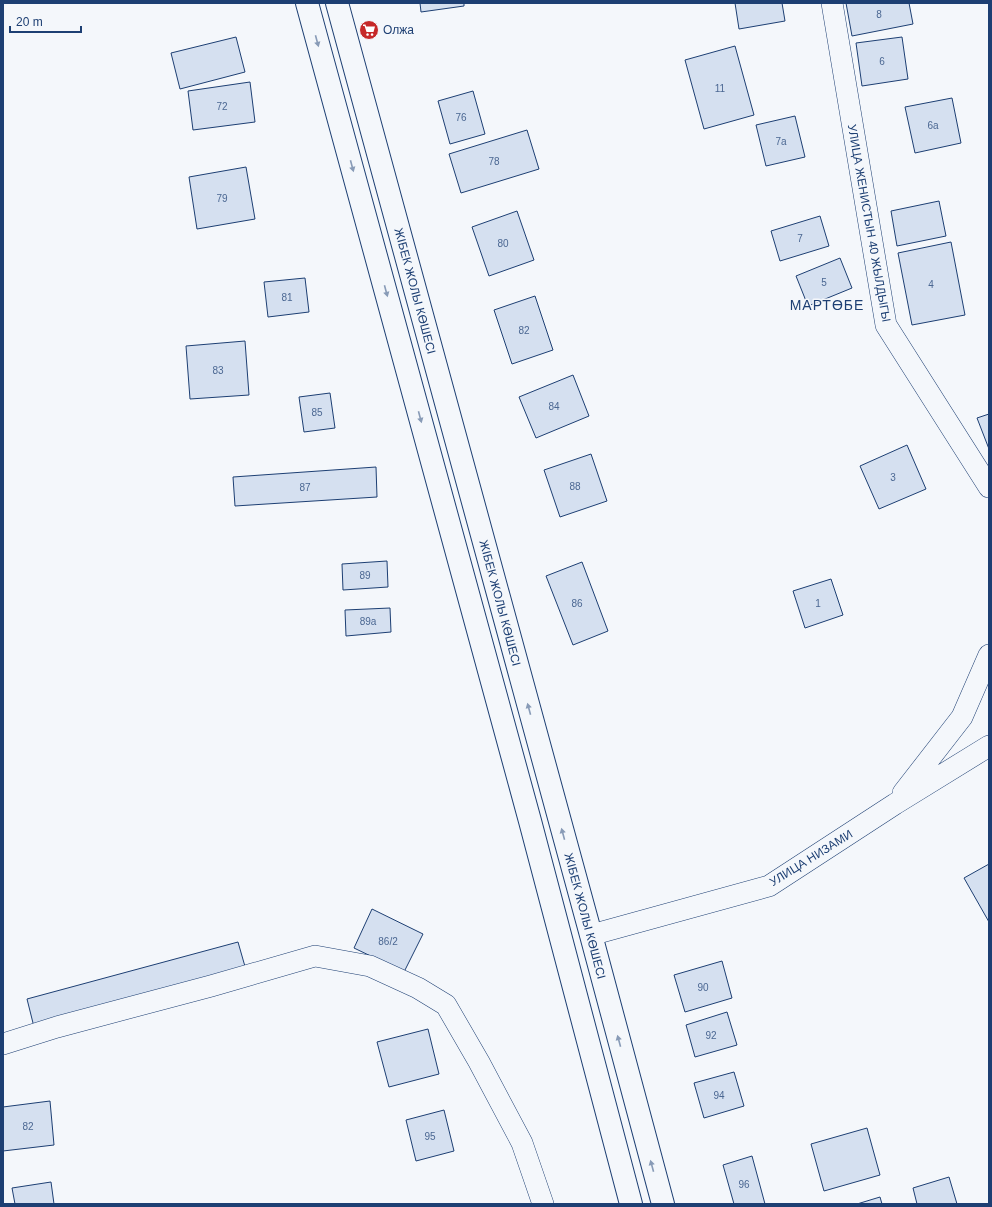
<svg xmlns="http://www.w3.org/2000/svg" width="992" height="1207" font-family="Helvetica,sans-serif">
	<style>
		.building { fill: #d5e0f0; stroke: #1d3f73 }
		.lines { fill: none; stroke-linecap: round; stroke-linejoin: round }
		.street-casing { stroke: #1d3f73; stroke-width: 22 }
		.primary-casing { stroke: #1d3f73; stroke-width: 24 }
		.street { stroke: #f4f7fb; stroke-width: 21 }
		.primary { stroke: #f4f7fb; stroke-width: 22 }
		.oneway { fill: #889bb7 }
		.labels { text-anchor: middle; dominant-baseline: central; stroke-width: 3; stroke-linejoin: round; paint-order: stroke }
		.number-label { font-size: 10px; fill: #4b6792 }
		.poi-label { font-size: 12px; fill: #1d3f73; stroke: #f4f7fb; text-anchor: start }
		.street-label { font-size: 12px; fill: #1d3f73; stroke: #f4f7fb }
		.quarter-label { font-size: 14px; letter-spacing: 1px; fill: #1d3f73; stroke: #f4f7fb }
	</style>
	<rect width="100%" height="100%" fill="#f4f7fb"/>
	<!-- building -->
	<path class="building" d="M420,3H464V6L421,12Z
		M735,3H782L785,21L739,29Z
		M846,3H909L913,24L852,36Z
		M236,37L245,72L180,89L171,53Z
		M902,37L908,79L862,86L856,43Z
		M735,46L754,115L704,129L685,60Z
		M250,82L255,122L193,130L188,91Z
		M473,91L485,134L450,144L438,101Z
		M952,98L961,143L915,153L905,107Z
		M795,116L805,157L766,166L756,125Z
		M527,130L539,169L461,193L449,154Z
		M246,167L255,219L197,229L189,177Z
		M939,201L946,236L897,246L891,211Z
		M517,211L534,260L489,276L472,227Z
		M820,216L829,246L780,261L771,231Z
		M951,242L965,315L912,325L898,253Z
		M840,258L852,288L808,306L796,276Z
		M305,278L309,312L268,317L264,282Z
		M535,296L553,350L512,364L494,310Z
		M245,341L249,395L190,399L186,346Z
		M573,375L589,416L536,438L519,397Z
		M330,393L335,428L304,432L299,397Z
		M989,414V449L977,418Z
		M907,445L926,489L879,509L860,466Z
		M591,454L607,501L560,517L544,470Z
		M376,467L377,497L235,506L233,477Z
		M387,561L388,587L343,590L342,564Z
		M582,562L608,631L573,645L546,576Z
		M831,579L843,615L805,628L793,591Z
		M390,608L391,632L346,636L345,610Z
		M989,864V922L964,878Z
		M372,909L423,934L404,972L354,948Z
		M238,942L246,970L34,1027L27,999Z
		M722,961L732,998L685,1012L674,975Z
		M727,1012L737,1045L695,1057L686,1025Z
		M428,1029L439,1074L389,1087L377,1042Z
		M734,1072L744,1106L704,1118L694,1083Z
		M50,1101L54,1145L3,1151V1107Z
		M444,1110L454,1151L416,1161L406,1120Z
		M867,1128L880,1175L824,1191L811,1144Z
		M752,1156L765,1204H734L723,1165Z
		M949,1177L957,1204H917L913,1188Z
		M51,1182L54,1204H15L12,1188Z
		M880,1197L882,1204H857Z"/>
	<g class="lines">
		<!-- street casing -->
		<g class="street-casing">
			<path id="street" d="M832,3L886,325L989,487
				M903,793L962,717L989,655
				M591,935L769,886L895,804L989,746
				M3,1044L57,1027L211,986L315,956L370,966L418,988L446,1005L479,1062L522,1143L543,1204"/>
		</g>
		<!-- primary casing -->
		<g class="primary-casing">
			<path id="primary" d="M307,3L530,821L631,1204
				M337,3L591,935L663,1204"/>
		</g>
		<!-- street -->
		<use href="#street" class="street"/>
		<!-- primary -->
		<use href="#primary" class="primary"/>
	</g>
	<!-- one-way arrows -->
	<defs><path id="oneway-solid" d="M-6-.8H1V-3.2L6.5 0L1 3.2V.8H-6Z"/></defs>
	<g class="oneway">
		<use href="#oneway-solid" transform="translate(317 41) rotate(75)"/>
		<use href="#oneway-solid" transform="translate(352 166) rotate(75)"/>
		<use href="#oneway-solid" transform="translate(386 291) rotate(75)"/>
		<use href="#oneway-solid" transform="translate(420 417) rotate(75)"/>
		<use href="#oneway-solid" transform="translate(529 709) rotate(-105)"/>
		<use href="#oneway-solid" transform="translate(563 834) rotate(-105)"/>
		<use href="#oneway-solid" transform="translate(619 1041) rotate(-105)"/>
		<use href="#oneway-solid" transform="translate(652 1166) rotate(-105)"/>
	</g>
	<!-- icons -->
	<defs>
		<g id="supermarket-disc" transform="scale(1)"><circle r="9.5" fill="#c62828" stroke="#f4f7fb"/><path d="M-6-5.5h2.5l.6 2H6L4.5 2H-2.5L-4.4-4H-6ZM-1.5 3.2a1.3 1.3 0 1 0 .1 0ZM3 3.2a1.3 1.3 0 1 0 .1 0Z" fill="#fff"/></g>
	</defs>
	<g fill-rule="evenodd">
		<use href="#supermarket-disc" x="369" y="30"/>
	</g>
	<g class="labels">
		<!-- number labels -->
		<g class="number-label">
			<text x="879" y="14">8</text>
			<text x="882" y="61">6</text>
			<text x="720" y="88">11</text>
			<text x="222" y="106">72</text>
			<text x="461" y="117">76</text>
			<text x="933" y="125">6а</text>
			<text x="781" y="141">7а</text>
			<text x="494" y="161">78</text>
			<text x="222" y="198">79</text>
			<text x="800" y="238">7</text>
			<text x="503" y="243">80</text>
			<text x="824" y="282">5</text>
			<text x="931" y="284">4</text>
			<text x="287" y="297">81</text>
			<text x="524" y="330">82</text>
			<text x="218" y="370">83</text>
			<text x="554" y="406">84</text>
			<text x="317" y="412">85</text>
			<text x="893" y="477">3</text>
			<text x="575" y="486">88</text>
			<text x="305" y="487">87</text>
			<text x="365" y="575">89</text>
			<text x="577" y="603">86</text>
			<text x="818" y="603">1</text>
			<text x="368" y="621">89а</text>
			<text x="388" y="941">86/2</text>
			<text x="703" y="987">90</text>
			<text x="711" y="1035">92</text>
			<text x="719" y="1095">94</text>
			<text x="28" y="1126">82</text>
			<text x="430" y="1136">95</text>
			<text x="744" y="1184">96</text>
		</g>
		<!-- poi labels -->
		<g class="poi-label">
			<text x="383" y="30">Олжа</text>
		</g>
		<!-- street labels -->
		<g class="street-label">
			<text transform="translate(869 223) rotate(80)">УЛИЦА ЖЕНИСТЫН 40 ЖЫЛДЫГЫ</text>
			<text transform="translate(415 291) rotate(75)">ЖІБЕК ЖОЛЫ КӨШЕСІ</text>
			<text transform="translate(500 603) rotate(75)">ЖІБЕК ЖОЛЫ КӨШЕСІ</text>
			<text transform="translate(811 858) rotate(-32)">УЛИЦА НИЗАМИ</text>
			<text transform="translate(585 916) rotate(75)">ЖІБЕК ЖОЛЫ КӨШЕСІ</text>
		</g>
		<!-- quarter labels -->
		<g class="quarter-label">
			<text x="827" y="305">МАРТӨБЕ</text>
		</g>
	</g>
	<!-- border -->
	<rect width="992" height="1207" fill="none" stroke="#1d3f73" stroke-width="8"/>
	<!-- scale -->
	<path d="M10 26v6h71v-6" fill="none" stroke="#1d3f73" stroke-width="2"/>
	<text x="16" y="26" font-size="12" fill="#1d3f73" stroke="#f4f7fb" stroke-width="3" paint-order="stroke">20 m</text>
</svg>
